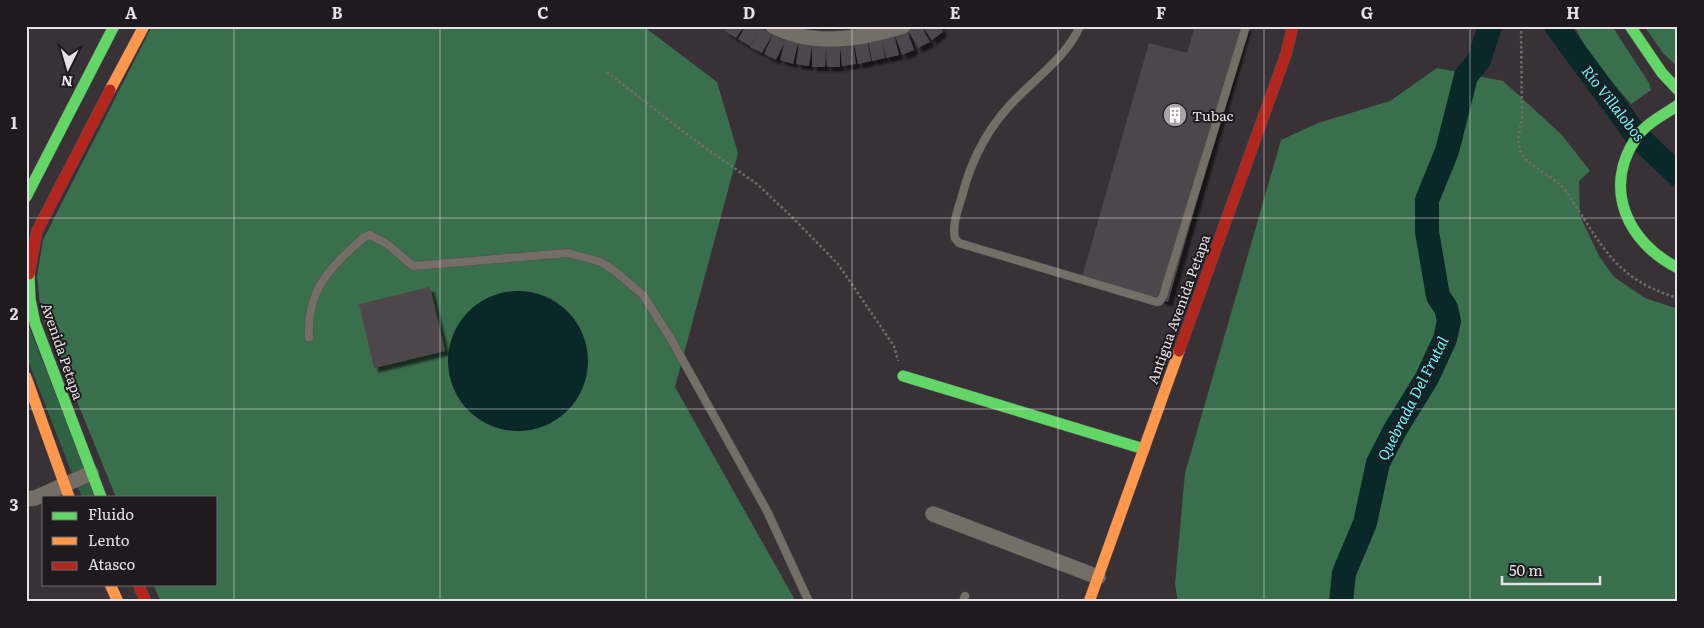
<svg xmlns="http://www.w3.org/2000/svg" width="1704" height="628" font-family="Literata,serif">
	<style>
		.green { fill: #2f6243 }
		.forest { fill: #3a6f4d }
		.water { fill: #0b2829 }
		.lines { fill: none; stroke-linecap: round; stroke-linejoin: round }
		.river { stroke: #0b2829; stroke-width: 24 }
		.building { fill: #4d474b; filter: url(#shadow) }
		.lane-casing { stroke: #534f52; stroke-width: 9 }
		.street-casing { stroke: #534f52; stroke-width: 16 }
		.fast-casing { stroke: #534f52; stroke-width: 12 }
		.slow-casing { stroke: #534f52; stroke-width: 12 }
		.jam-casing { stroke: #534f52; stroke-width: 12 }
		.path { stroke: #706b68; stroke-width: 2.5; stroke-dasharray: 2.5 2.5; stroke-linecap: butt }
		.lane { stroke: #746e67; stroke-width: 8 }
		.street { stroke: #746e67; stroke-width: 15 }
		.fast { stroke: #63d668; stroke-width: 11 }
		.slow { stroke: #ff974d; stroke-width: 11 }
		.jam { stroke: #b3261e; stroke-width: 11 }
		.grid { fill: none; stroke: #e7e1e6; stroke-width: 1; stroke-opacity: 0.55 }
		.labels { text-anchor: middle; dominant-baseline: central; stroke-width: 4; stroke-linejoin: round; paint-order: stroke }
		.poi-label { font-size: 14px; fill: #e7e1e6; stroke: #1e1a1e; text-anchor: start }
		.street-label { font-size: 14px; fill: #e7e1e6; stroke: #1e1a1e }
		.water-label { font-size: 15px; font-style: italic; fill: #6af7fb; stroke: #1e1a1e }
		.neatline { fill: none; stroke: #e7e1e6; stroke-width: 2 }
		.grid-label { font-size: 16px; text-anchor: middle; font-weight: bold; fill: #e7e1e6 }
	</style>
	<defs>
		<filter id="shadow"><feDropShadow dx="4.5" dy="4.5" stdDeviation="1" flood-color="#0009"/></filter>
	</defs>
	<rect width="100%" height="100%" fill="#383237"/>
	<!-- green -->
	<path class="green" d="M26,319L96,497H82L74,479L26,355Z"/>
	<!-- forest -->
	<path class="forest" d="M152,26H643L717,82L738,153L675,387L796,602H161L153,584H216V497H116L41,313L37,276L43,240Z
		M1574,26H1612L1649,83L1651,90L1631,104L1592,59Z
		M1644,26H1678V67L1663,53Z
		M1437,68L1503,81L1562,135L1590,171L1579,181L1580,216L1599,256L1614,277L1645,298L1678,309V602H1178L1175,584L1185,473L1281,140L1318,123L1390,101Z"/>
	<!-- water -->
	<path class="water" d="M448 361a70 70 0 1 1 140 0a70 70 0 1 1-140 0Z"/>
	<g class="lines">
		<!-- river -->
		<path class="river" d="M1556,26L1637,136L1678,175
			M1341,602L1344,573L1365,523L1378,463L1395,430L1427,378L1445,339L1449,321L1446,308L1438,296L1427,232V200L1447,151L1466,76L1479,60L1490,26"/>
	</g>
	<!-- building -->
	<path class="building" d="M728,26H744L736,38L725,31Z
		M746,26H758L772,35L762,53L750,47L759,32L750,46L738,39Z
		M914,26H921L930,42L918,48L908,30Z
		M922,26H939L943,32L932,40Z
		M1195,26H1247L1168,302L1082,277L1149,43L1187,53Z
		M907,30L914,50L902,55L895,35Z
		M774,32V35L785,41L776,60L764,54Z
		M894,35L899,55L886,58L882,40L885,58L872,61L868,40Z
		M785,40L798,43L793,64L780,60Z
		M867,40L871,61L858,64L854,43Z
		M799,43L812,45L809,66L796,64Z
		M853,43L856,64L842,66L840,45Z
		M812,46H840V67H827L826,49L825,67H812Z
		M430,287L445,351L374,368L359,304Z"/>
	<g class="lines">
		<!-- lane casing -->
		<g class="lane-casing">
			<path id="lane" d="M1080,26C1068,54 1041,74 1020,95C990,123 972,157 962,196C958,209 952,225 955,238L959,243L1157,302L1160,301L1163,296L1246,26
				M309,337C307,288 330,268 364,237L370,235L387,244L413,266L568,253L601,262L616,272L643,295L671,339L767,511L809,602
				M963,602L965,596"/>
		</g>
		<!-- street casing -->
		<g class="street-casing">
			<path id="street" d="M773,26C812,47 862,39 903,26
				M26,499L35,498L91,473
				M933,514L1098,577"/>
		</g>
		<!-- fast casing -->
		<g class="fast-casing">
			<path id="fast" d="M1630,26L1662,73L1678,90
				M1678,105C1664,115 1646,123 1636,138C1602,189 1628,243 1678,268
				M26,197L114,26
				M29,274L30,299L35,323L101,497
				M903,376L1144,449"/>
		</g>
		<!-- slow casing -->
		<g class="slow-casing">
			<path id="slow" d="M110,90L144,26
				M26,377L69,497
				M110,584L118,602
				M1089,602L1179,351"/>
		</g>
		<!-- jam casing -->
		<g class="jam-casing">
			<path id="jam" d="M29,274L37,231L110,90
				M1179,351L1286,54L1293,26
				M138,584L146,602"/>
		</g>
		<!-- path -->
		<path class="path" d="M1521,26L1522,119L1518,140L1520,151L1527,161L1561,185L1568,194C1602,245 1615,280 1678,298
			M607,72L693,139L757,184L791,216L838,264L894,346L898,361"/>
		<!-- lane -->
		<use href="#lane" class="lane"/>
		<!-- street -->
		<use href="#street" class="street"/>
		<!-- fast -->
		<use href="#fast" class="fast"/>
		<!-- slow -->
		<use href="#slow" class="slow"/>
		<!-- jam -->
		<use href="#jam" class="jam"/>
	</g>
	<!-- grid -->
	<path class="grid" d="M234,26V602M440,26V602M646,26V602M852,26V602M1058,26V602M1264,26V602M1470,26V602M26,218H1678M26,409H1678"/>
	<!-- icons -->
	<defs>
		<g id="building-disc" transform="scale(1.25)"><circle r="9.5" fill="#aaa4a9" stroke="#1e1a1e"/><path d="M-4-6H4V6H1V3H-1V6H-4ZM-2.5-4.3h1.7v1.8h-1.7ZM.8-4.3h1.7v1.8H.8ZM-2.5-1h1.7V.8h-1.7ZM.8-1h1.7V.8H.8Z" fill="#fff"/></g>
	</defs>
	<g fill-rule="evenodd">
		<use href="#building-disc" x="1175" y="115"/>
	</g>
	<g class="labels">
		<!-- poi labels -->
		<g class="poi-label">
			<text x="1192" y="115">Tubac</text>
		</g>
		<!-- street labels -->
		<g class="street-label">
			<text transform="translate(1178 309) rotate(-70)">Antigua Avenida Petapa</text>
			<text transform="translate(63 351) rotate(71)">Avenida Petapa</text>
		</g>
		<!-- water labels -->
		<g class="water-label">
			<text transform="translate(1614 103) rotate(52)">Río Villalobos</text>
			<text transform="translate(1412 398) rotate(-63)">Quebrada Del Frutal</text>
		</g>
	</g>
	<!-- border -->
	<rect width="1704" height="628" fill="none" stroke="#1e1a1e" stroke-width="55"/>
	<!-- legend -->
	<rect x="42" y="496" width="175" height="90" fill="#1e1a1e" stroke="#6e6a6e"/>
	<rect x="52" y="512" width="25" height="8" fill="#63d668" stroke="#6e6a6e"/>
	<text x="88" y="520" font-size="15" fill="#e7e1e6">Fluido</text>
	<rect x="52" y="537" width="25" height="8" fill="#ff974d" stroke="#6e6a6e"/>
	<text x="88" y="546" font-size="15" fill="#e7e1e6">Lento</text>
	<rect x="52" y="562" width="25" height="8" fill="#b3261e" stroke="#6e6a6e"/>
	<text x="88" y="570" font-size="15" fill="#e7e1e6">Atasco</text>
	<!-- north arrow -->
	<g transform="translate(68 68) rotate(185)" stroke="#1e1a1e" stroke-width="4" paint-order="stroke">
	<path d="M0-4L9 19L0 12L-9 19Z" fill="#e7e1e6"/>
	<text y="-8" font-size="14" font-weight="bold" text-anchor="middle" fill="#e7e1e6">N</text>
	</g>
	<!-- scale -->
	<path d="M1502 576v8h98v-8" fill="none" stroke="#e7e1e6" stroke-width="2.5"/>
	<text x="1509" y="576" font-size="15" fill="#e7e1e6" stroke="#1e1a1e" stroke-width="4" paint-order="stroke">50 m</text>
	<rect x="28" y="28" width="1648" height="572" class="neatline"/>
	<g class="grid-label">
		<text x="131" y="19">A</text>
		<text x="337" y="19">B</text>
		<text x="543" y="19">C</text>
		<text x="749" y="19">D</text>
		<text x="955" y="19">E</text>
		<text x="1161" y="19">F</text>
		<text x="1367" y="19">G</text>
		<text x="1573" y="19">H</text>
		<text x="14" y="129">1</text>
		<text x="14" y="320">2</text>
		<text x="14" y="511">3</text>
	</g>
</svg>
